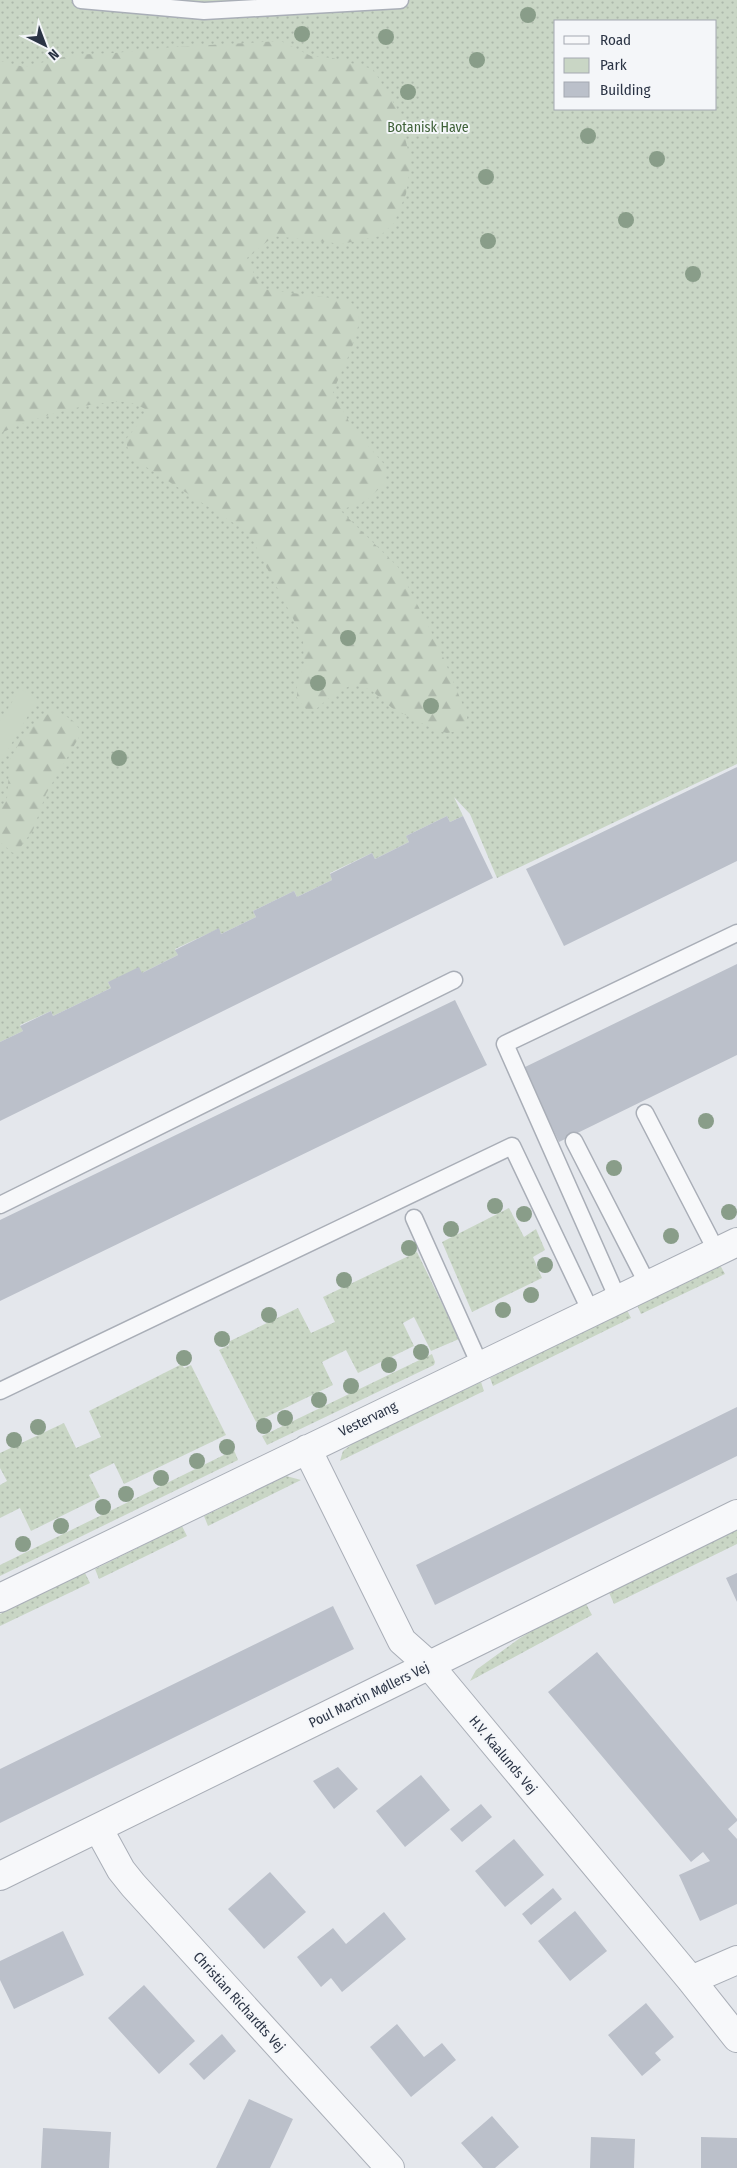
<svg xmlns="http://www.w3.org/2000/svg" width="737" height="2168" font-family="'Fira Sans Condensed',sans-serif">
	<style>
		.green { fill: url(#green-dots); fill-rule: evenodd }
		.forest { fill: url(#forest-firs) }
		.pitch { fill: #c9d6c5 }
		.building { fill: #bbc0ca }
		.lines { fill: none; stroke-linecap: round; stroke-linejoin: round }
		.service-casing { stroke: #a9aeb7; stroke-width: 19 }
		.minor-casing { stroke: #a9aeb7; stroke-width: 30 }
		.service { stroke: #f7f8fa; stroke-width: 16 }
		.minor { stroke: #f7f8fa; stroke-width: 28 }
		.tree { fill: #899d89 }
		.labels { text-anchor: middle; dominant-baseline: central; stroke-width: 4; stroke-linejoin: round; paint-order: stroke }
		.park-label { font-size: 14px; fill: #3f6138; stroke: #f4f6f9 }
		.street-label { font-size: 14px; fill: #2b3445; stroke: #f4f6f9 }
	</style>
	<defs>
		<pattern id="green-dots" width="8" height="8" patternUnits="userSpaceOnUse" patternTransform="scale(1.25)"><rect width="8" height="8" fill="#c9d6c5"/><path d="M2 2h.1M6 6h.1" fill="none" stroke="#adb8ab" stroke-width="1.8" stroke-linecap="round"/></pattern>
		<pattern id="forest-firs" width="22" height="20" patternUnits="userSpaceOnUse" patternTransform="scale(1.25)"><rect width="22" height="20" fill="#c9d6c5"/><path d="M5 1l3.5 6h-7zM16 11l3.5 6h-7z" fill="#adb8ab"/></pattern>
	</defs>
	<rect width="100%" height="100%" fill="#e4e7ec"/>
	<!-- green -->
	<path class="green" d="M0,0H737V764L497,878L470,814L454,797L463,816L450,822L447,816L406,836L409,842L375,859L372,853L330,873L332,880L297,897L294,891L253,911L256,917L221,934L218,929L175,949L178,955L142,973L108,982L111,988L53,1016L51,1011L20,1025L23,1031L0,1042ZM556,21H716V109H556Z
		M509,1208L524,1237L536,1229L545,1250L533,1257L542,1278L472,1312L442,1242Z
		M417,1252L459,1339L431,1351L414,1317L403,1323L414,1346L358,1373L346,1350L322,1362L333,1385L256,1422L219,1350L229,1345L228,1342L298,1308L311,1333L335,1322L323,1297Z
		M720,1265L725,1274L641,1314L637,1305Z
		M627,1310L631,1318L493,1386L490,1378Z
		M432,1354L435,1362L434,1365L267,1445L262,1436Z
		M182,1364L184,1368L191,1365L226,1435L124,1484L114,1463L89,1475L100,1497L31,1531L20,1508L0,1518V1485L7,1481L0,1468V1453L64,1423L76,1448L101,1437L89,1411Z
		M481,1382L484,1391L340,1461L343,1451L355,1442Z
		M234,1450L238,1460L0,1576V1565Z
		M286,1476L301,1480L208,1526L204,1516Z
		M737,1525V1544L614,1604L607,1588Z
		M182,1526L187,1536L99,1579L95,1569Z
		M85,1573L90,1583L0,1626V1614Z
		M584,1600L592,1615L470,1681L476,1670L520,1638Z"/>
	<!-- forest -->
	<path class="forest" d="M281,41L311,56L332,58L373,69L398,110L411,162L406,194L394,223L380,236L342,244L274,236L247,258L261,289L347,300C351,302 356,306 358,311C364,329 340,374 333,392L353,429L385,465V483L365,502L340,510L398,567L439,647L467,715V723L458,731L447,733L435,730L392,708L371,690L353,684L330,697L315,710L306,709L297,698V684L304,664L303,638L249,533L129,456L126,439L146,415L145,409C141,407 136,404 131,403C105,396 24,420 0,434V61L24,67L72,55L114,53L173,47Z
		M54,709L72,720L82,732L46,794L33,830L17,852L13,853L0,842V810L7,798L10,760L24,734Z"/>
	<!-- pitch -->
	<path class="pitch" d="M20,689L38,699L0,763V721Z"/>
	<!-- building -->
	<path class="building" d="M737,767V861L564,946L526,869Z
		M447,816L450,822L463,816L493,878L0,1121V1042L23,1031L20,1026L51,1011L53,1016L111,988L108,982L139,967L142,973L178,955L175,950L219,928L221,934L256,917L253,911L294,891L297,897L332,880L330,874L372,853L375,859L409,842L406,836Z
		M737,964V1055L559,1142L523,1068Z
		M455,1000L487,1065L0,1301V1220Z
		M737,1407V1456L435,1605L416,1565Z
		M737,1573V1602L726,1578Z
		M333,1606L354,1649L0,1823V1769Z
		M597,1652L737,1819V1821L728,1829L737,1839V1904L700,1921L679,1875L710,1861L703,1852L691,1862L548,1692Z
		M338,1767L358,1789L334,1809L313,1781Z
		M421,1775L450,1810L405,1847L376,1811Z
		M481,1804L492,1817L462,1842L450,1829Z
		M514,1839L544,1875L505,1907L475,1871Z
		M270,1872L306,1912L264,1949L228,1909Z
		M553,1888L562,1899L531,1925L522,1914Z
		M575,1911L607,1951L570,1981L538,1941Z
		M384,1912L406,1939L342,1992L331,1978L321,1987L297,1957L333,1928L346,1944Z
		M63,1931L84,1975L14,2009L0,1980V1961Z
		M144,1985L195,2041L159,2074L108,2018Z
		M646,2003L674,2037L655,2053L661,2060L642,2076L608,2035Z
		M397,2024L424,2057L442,2043L456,2060L411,2097L370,2047Z
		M222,2034L236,2051L204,2080L189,2064Z
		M249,2099L293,2119L270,2168H216Z
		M492,2116L519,2147L495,2168H483L461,2143Z
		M43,2128L111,2132L109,2168H41Z
		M591,2137L635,2139L634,2168H590Z
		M701,2137L737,2138V2168H701Z"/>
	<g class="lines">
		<!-- service casing -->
		<g class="service-casing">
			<path id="service" d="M81,0L204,11L400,0
				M645,1113L717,1252
				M574,1141L648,1285
				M0,1205L454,980
				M414,1218L480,1365
				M618,1299L505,1044L737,933
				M0,1391L512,1146L591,1312"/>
		</g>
		<!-- minor casing -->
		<g class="minor-casing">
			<path id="minor" d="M307,1449L402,1641L429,1665L691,1980L737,2038
				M0,1598L737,1242
				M98,1828L121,1870L133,1885L390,2168
				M0,1876L737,1514
				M691,1980L737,1960"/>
		</g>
		<!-- service -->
		<use href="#service" class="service"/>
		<!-- minor -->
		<use href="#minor" class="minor"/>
	</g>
	<!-- trees -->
	<g class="tree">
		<circle cx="528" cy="15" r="8"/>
		<circle cx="302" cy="34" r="8"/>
		<circle cx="386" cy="37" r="8"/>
		<circle cx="477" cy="60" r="8"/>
		<circle cx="408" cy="92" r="8"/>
		<circle cx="588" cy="136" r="8"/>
		<circle cx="657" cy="159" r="8"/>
		<circle cx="486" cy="177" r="8"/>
		<circle cx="626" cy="220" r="8"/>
		<circle cx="488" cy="241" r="8"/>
		<circle cx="693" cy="274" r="8"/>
		<circle cx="348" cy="638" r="8"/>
		<circle cx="318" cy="683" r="8"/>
		<circle cx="431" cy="706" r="8"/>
		<circle cx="119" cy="758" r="8"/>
		<circle cx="706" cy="1121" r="8"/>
		<circle cx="614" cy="1168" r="8"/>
		<circle cx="495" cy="1206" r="8"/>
		<circle cx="729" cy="1212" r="8"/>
		<circle cx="524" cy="1214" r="8"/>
		<circle cx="451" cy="1229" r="8"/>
		<circle cx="671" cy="1236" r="8"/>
		<circle cx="409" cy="1248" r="8"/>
		<circle cx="545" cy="1265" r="8"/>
		<circle cx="344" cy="1280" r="8"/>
		<circle cx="531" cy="1295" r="8"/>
		<circle cx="503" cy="1310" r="8"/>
		<circle cx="269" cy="1315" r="8"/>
		<circle cx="222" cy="1339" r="8"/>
		<circle cx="421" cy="1352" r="8"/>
		<circle cx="184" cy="1358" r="8"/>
		<circle cx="389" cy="1365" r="8"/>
		<circle cx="351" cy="1386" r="8"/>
		<circle cx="319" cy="1400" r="8"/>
		<circle cx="285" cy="1418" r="8"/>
		<circle cx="264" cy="1426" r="8"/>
		<circle cx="38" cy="1427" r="8"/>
		<circle cx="14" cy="1440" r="8"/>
		<circle cx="227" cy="1447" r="8"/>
		<circle cx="197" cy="1461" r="8"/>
		<circle cx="161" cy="1478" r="8"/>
		<circle cx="126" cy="1494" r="8"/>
		<circle cx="103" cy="1507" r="8"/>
		<circle cx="61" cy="1526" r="8"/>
		<circle cx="23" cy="1544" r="8"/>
	</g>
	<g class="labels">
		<!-- park labels -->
		<g class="park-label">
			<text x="428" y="127">Botanisk Have</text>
		</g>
		<!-- street labels -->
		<g class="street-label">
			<text transform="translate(368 1419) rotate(-26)">Vestervang</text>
			<text transform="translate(369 1695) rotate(-26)">Poul Martin Møllers Vej</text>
			<text transform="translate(503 1755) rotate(50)">H.V. Kaalunds Vej</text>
			<text transform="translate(239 2002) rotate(48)">Christian Richardts Vej</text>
		</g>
	</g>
	<!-- legend -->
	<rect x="554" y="20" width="162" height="90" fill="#f4f6f9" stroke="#a4a8b1"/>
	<rect x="564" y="36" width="25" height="8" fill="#f7f8fa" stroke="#a4a8b1"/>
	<text x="600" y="45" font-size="15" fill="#2b3445">Road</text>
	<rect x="564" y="58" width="25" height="15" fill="#c9d6c5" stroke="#a4a8b1"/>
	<text x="600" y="70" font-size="15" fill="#2b3445">Park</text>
	<rect x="564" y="82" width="25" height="15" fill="#bbc0ca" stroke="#a4a8b1"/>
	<text x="600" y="95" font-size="15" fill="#2b3445">Building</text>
	<!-- north arrow -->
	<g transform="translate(45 45) rotate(138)" stroke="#f4f6f9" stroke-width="4" paint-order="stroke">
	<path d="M0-4L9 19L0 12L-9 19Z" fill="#2b3445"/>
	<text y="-8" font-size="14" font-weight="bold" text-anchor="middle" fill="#2b3445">N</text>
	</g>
</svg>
